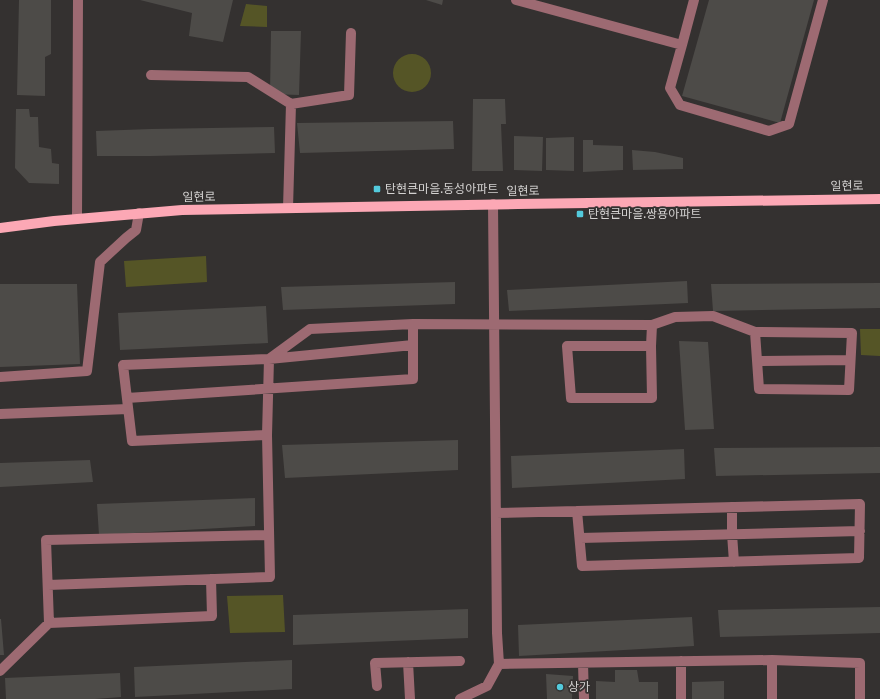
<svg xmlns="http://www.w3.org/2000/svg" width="880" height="699" font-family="'Fira Sans','Noto Sans KR',sans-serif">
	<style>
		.green { fill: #555526 }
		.building { fill: #4d4b48 }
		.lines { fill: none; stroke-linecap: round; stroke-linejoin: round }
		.minor { stroke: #9d6a72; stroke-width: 10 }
		.major { stroke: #fca8b5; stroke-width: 10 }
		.poi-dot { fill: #53cadc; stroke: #343130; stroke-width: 1.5 }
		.labels { text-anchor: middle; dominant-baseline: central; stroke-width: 3.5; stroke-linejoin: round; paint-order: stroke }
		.street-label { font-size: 12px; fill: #d3d1d0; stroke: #343130 }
		.poi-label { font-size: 12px; fill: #d3d1d0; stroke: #343130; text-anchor: start }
	</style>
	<rect width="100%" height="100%" fill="#343130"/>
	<!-- green -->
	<path class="green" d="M246,4L267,6V27L240,26Z
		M393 73a19 19 0 1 1 38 0a19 19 0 1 1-38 0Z
		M206,256L207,282L126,287L124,261Z
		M860,329H880V356L861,355Z
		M283,595L285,632L230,633L227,596Z"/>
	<!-- building -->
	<path class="building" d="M19,0H51V54L45,57V96L17,95Z
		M140,0H233L223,42L189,36L192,13Z
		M426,0H443L442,5Z
		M709,0H814L780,123L682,96Z
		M271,31H301L299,95L270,94Z
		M473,99H505L506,124H501L503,171H472Z
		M16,109H29L30,117H38L39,147L51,149L52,163L59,164V184L29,183L15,168Z
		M453,121L454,149L300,153L297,123Z
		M274,127L275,153L151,156H97L96,131L151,129Z
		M514,136L543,137L542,171L514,170Z
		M574,137V171L546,170V138Z
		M583,140H593V145L623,146V170L583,172Z
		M632,150L655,152L683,158V169L633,170Z
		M687,281L688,303L509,311L507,290Z
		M455,282V304L283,310L281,287Z
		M880,283V308L713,311L711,284Z
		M0,284H77L80,364L0,367Z
		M266,306L268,343L120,350L118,313Z
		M679,341L708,342L714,429L685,430Z
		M458,440V470L285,478L282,445Z
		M880,447V473L716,476L714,448Z
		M684,449L685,479L512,488L511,456Z
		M90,460L93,482L0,487V463Z
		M255,498V526L99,535L97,504Z
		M880,607V633L720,637L718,610Z
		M468,609V638L293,645V615Z
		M692,617L694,646L519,656L518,625Z
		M0,619H1L4,655H0Z
		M292,660V689L135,697L134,667Z
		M615,670H637L639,682H658V699H596V681L615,682Z
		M120,673L121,697L95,699H6L5,678Z
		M546,674L573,676L572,699H547Z
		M724,681V699H692V682Z"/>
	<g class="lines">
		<!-- minor -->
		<path class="minor" d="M516,0L682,45L694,0
			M682,45L670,88L680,105L769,131L789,124L823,0
			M151,75L248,77L291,104L349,95L351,33
			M288,208L291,104
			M77,219L78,0
			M651,346H567L571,398H652L651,346L652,325
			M757,361L850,360
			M0,377L87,371L100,262L126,238L136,230L139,213
			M127,398L413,379V324
			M0,414L128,409
			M267,435L132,441L123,365L269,359L413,345
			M732,507V534L734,562
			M496,513L860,504L859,558L582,566L577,511
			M580,538L860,531
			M48,585L270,577L267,435L269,359L310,329L413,324L652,325L675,317L713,316L755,332L852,333L849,390L759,389L755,332
			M49,623L46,540L269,535
			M408,662L410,699
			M583,663L584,699
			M499,664L772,660L860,663V699
			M0,671L49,623L212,616L211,579
			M377,686L375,663L460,661
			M460,699L487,686L499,664L497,633L493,204
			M681,699V661
			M772,699V660"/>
		<!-- major -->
		<path class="major" d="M0,228L54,221L182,210L518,204L880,199"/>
	</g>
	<!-- markers -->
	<g class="poi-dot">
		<rect x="373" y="185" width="8" height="8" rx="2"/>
		<rect x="576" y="210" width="8" height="8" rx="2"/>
		<circle cx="560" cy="687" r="4"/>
	</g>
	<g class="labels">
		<!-- street labels -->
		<g class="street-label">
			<text transform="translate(847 186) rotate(-1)">일현로</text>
			<text transform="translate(523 191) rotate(-1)">일현로</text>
			<text transform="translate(199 197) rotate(-1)">일현로</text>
		</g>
		<!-- poi labels -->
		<g class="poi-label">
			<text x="385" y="189">탄현큰마을.동성아파트</text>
			<text x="588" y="214">탄현큰마을.쌍용아파트</text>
			<text x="568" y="687">상가</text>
		</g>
	</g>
</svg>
